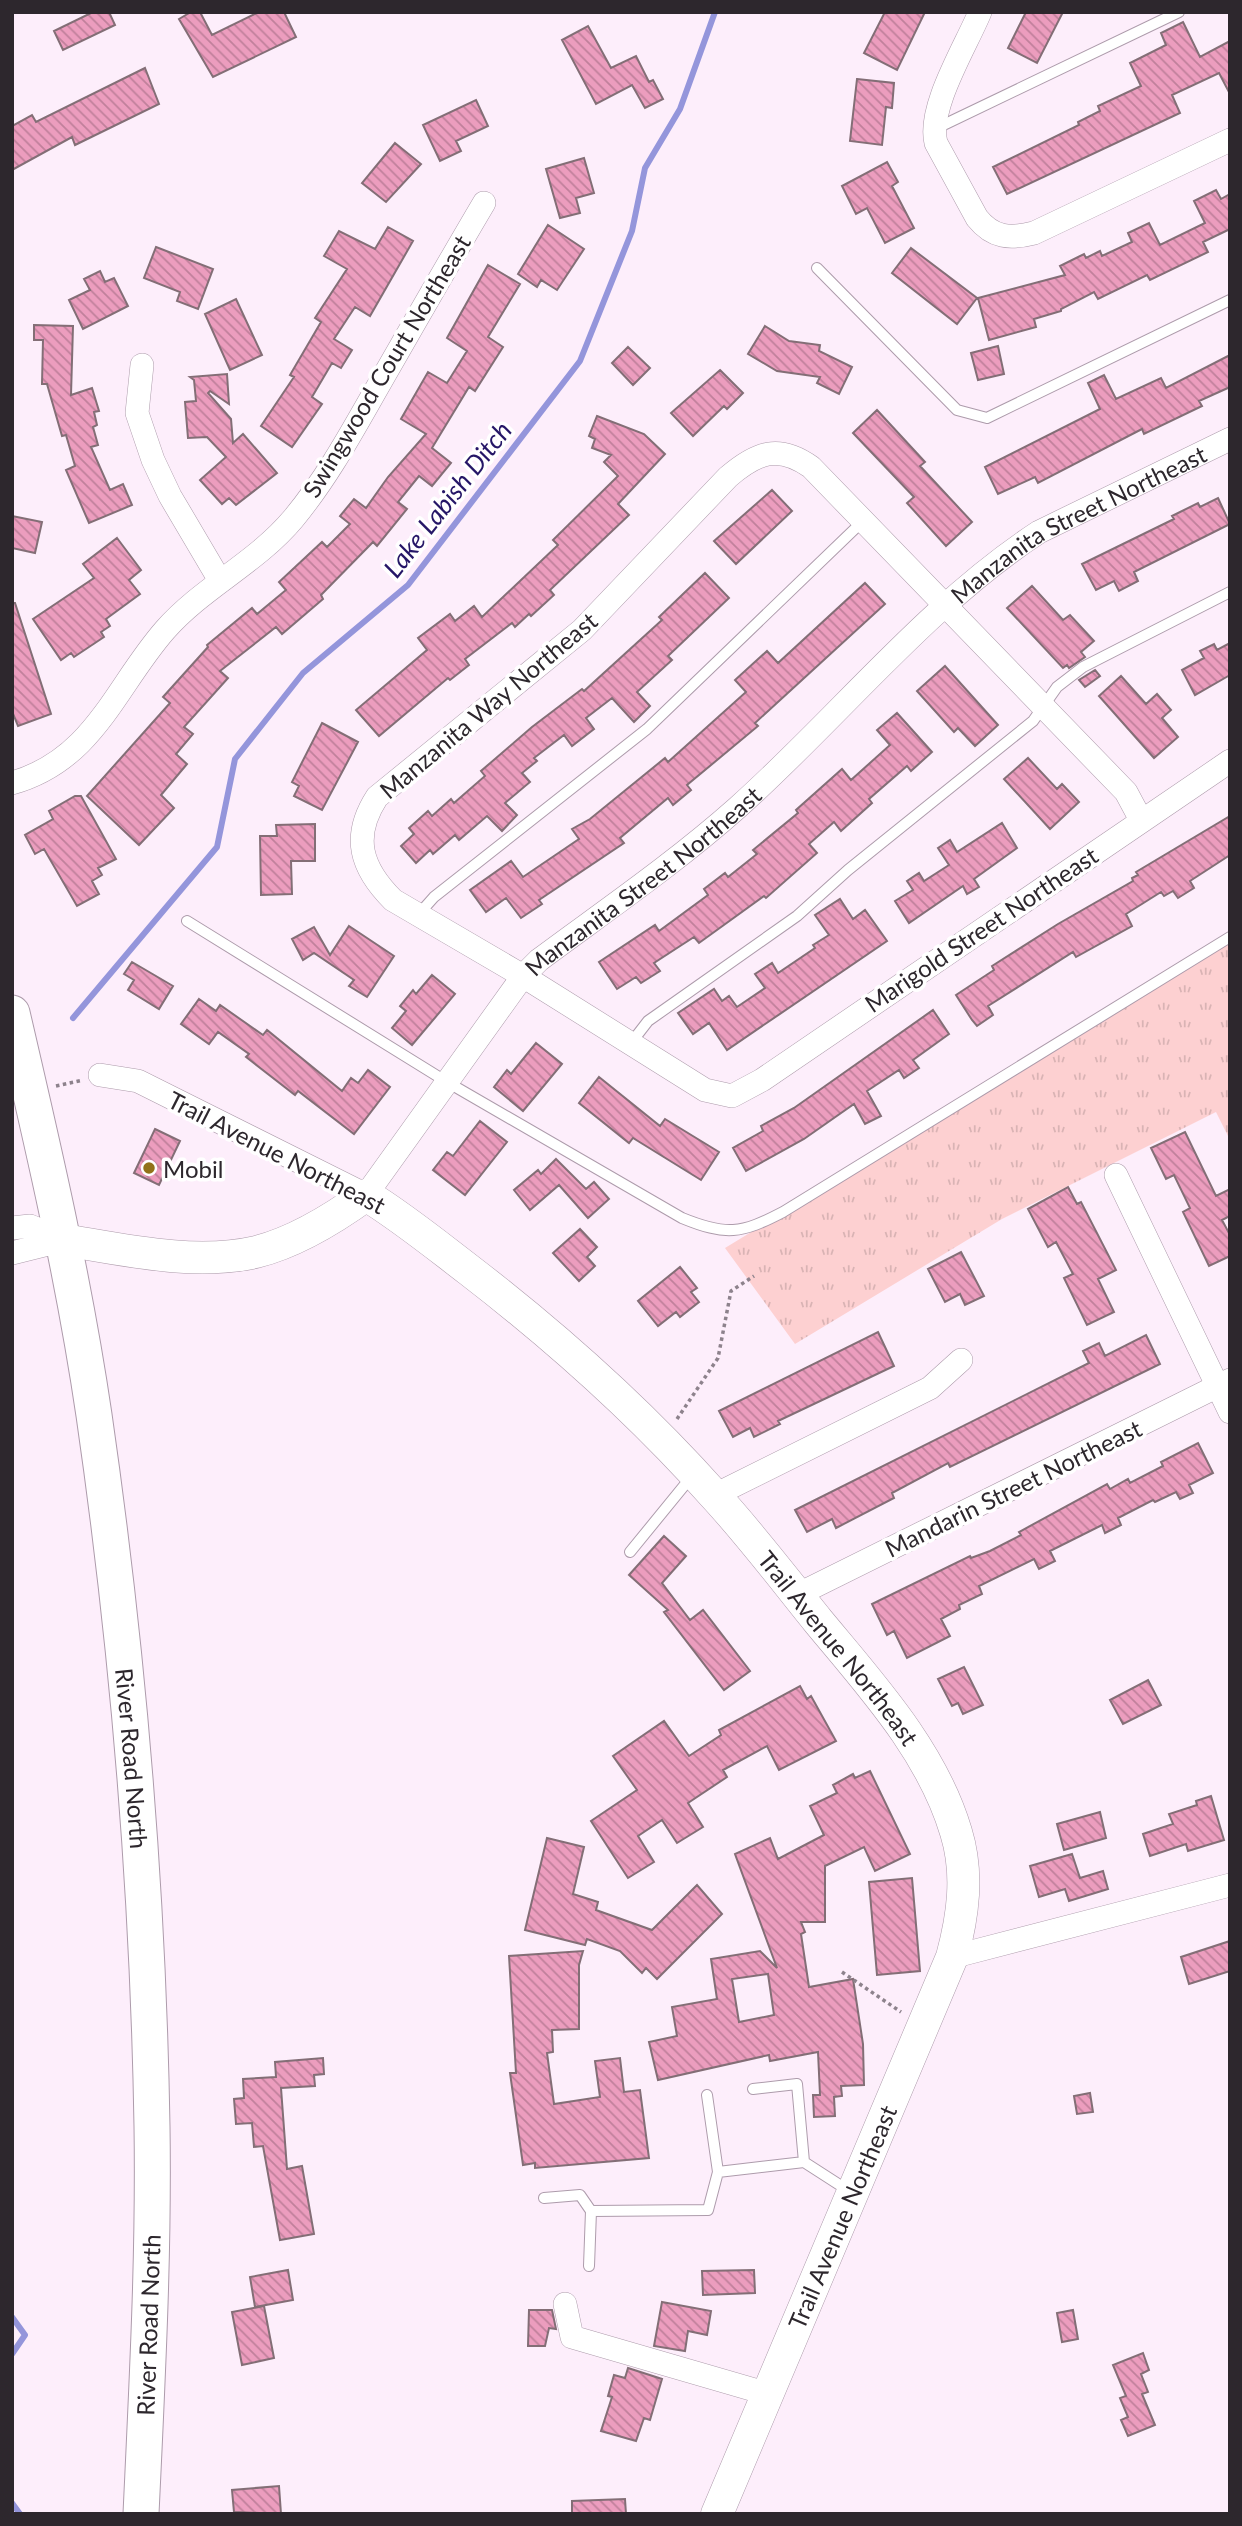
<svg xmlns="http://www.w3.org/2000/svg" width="1242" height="2526" font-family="Lato,sans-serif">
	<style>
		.grass { fill: url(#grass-tufts) }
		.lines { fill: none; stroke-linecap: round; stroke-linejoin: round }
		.stream { stroke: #9495db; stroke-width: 6 }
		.building { fill: url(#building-back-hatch); stroke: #836e76; stroke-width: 2; fill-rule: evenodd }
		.lane-casing { stroke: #ad9bab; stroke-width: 12 }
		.street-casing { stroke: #ad9bab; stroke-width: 24 }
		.secondary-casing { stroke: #ad9bab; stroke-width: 33 }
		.primary-casing { stroke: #ad9bab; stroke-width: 37 }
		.path { stroke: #8d828c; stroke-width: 3.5; stroke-dasharray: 3.5 3.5; stroke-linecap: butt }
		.lane { stroke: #fff; stroke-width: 10 }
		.street { stroke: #fff; stroke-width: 23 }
		.secondary { stroke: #fff; stroke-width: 32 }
		.primary { stroke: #fff; stroke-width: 35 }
		.poi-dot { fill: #927219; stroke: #fff; stroke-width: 2.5 }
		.labels { text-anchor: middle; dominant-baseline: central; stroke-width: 7; stroke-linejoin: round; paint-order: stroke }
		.street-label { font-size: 24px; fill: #2d272d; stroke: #fff }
		.poi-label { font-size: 24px; fill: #2d272d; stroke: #fff; text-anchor: start }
		.water-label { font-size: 26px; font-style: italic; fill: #251667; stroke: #fff }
	</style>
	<defs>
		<pattern id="grass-tufts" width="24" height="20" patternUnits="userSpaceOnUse" patternTransform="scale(1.75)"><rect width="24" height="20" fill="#fdd0d1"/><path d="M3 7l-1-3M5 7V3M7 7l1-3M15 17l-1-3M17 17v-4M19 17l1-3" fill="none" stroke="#d9b3b4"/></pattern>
		<pattern id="building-back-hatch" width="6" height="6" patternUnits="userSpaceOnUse" patternTransform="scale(1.75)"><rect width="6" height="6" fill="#ec9dbe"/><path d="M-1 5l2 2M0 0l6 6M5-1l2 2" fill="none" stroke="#c0809b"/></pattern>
	</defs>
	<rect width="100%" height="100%" fill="#fdeefb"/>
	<!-- grass -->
	<path class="grass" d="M1230,939V1140L1216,1112L1002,1219L795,1344L725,1248Z"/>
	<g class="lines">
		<!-- stream -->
		<path class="stream" d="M73,1018L217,847L235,759L303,673L408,585L580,361L632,231L645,168L680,109L715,12
			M12,2317L25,2335L12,2354
			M12,2503L20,2514"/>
	</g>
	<!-- building -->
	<path class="building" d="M93,12H109L115,25L63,50L54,31Z
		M191,12H200L212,35L259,12H284L296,37L213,77L179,19Z
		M885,12H925L897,70L864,53Z
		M1026,12H1063L1037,63L1008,48Z
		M1183,22L1200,57L1230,41V94L1219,73L1172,95L1180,113L1007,194L993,167L1079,125L1078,122L1100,111L1098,106L1141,86L1130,63L1166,45L1161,33Z
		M588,26L611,68L636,56L649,82L653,80L663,99L645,108L632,85L596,104L562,40Z
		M145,68L159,104L75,145L72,137L12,170V126L32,115L36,122Z
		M857,79L894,83L892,108L886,107L882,145L850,141Z
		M476,100L488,126L456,141L461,151L440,161L423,125Z
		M395,143L421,164L386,202L362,183Z
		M584,158L594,193L576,198L580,213L560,218L546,169Z
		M887,162L898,182L892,186L914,228L885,243L867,208L856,214L842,186Z
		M1216,190L1221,199L1230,194V229L1203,242L1208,252L1150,280L1147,275L1098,299L1094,292L1061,309V311L1034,319L1036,327L989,340L978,298L1065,275L1060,266L1084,254L1086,258L1100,251L1102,256L1132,242L1128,233L1149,223L1160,245L1205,223L1194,201Z
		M548,225L584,249L557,290L541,280L537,287L518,274Z
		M388,227L413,241L370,316L355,307L334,339L352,350L341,368L332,363L312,397L322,404L292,447L261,426L294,377L290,375L321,322L315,318L347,269L324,256L339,231L375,249Z
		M156,247L213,269L198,309L177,301L180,292L144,278Z
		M911,248L977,298L957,324L892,273Z
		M488,265L520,284L488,337L503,347L475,391L469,387L432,448L451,463L432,486L419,476L398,502L407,509L377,546L373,542L321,595L323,599L282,634L276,627L220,671L228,678L184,727L193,734L176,754L187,764L161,795L174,808L139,845L87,796L170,703L163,697L208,647L207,645L252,608L257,614L286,590L279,582L322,542L327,547L350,524L340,516L354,499L366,508L388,477L426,434L401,419L428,372L447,383L467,351L447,338Z
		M100,271L105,282L114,278L128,306L83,329L69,300L90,290L84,279Z
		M236,299L262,355L230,370L205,314Z
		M34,325L73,326L71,395L92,388L99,411L94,412L97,425L93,427L98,445L91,447L110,490L123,484L132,505L89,523L66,470L75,466L66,435L62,436L47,384H42L43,340H34Z
		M765,326L789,341L820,345L819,351L852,367L839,394L817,383L820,377L777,371L748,354Z
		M998,346L1004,374L978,380L971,353Z
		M628,347L650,368L633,385L612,363Z
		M1230,355V387L1199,401L1202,406L1144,434L1142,429L1038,483L1035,477L998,494L985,467L1100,409L1088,383L1104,375L1116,399L1161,378L1166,388Z
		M720,370L743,393L727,409L724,406L693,436L671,413Z
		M227,374L229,404L210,391L208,393L231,419L233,443L243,434L277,473L236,505L229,498L222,504L200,480L226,457L207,437L188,438L185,402L196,401L194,380L190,377Z
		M877,410L925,462L920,466L972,522L946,546L907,503L914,497L853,433Z
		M597,416L644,434L665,454L618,504L629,515L550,590L554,595L531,616L529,614L515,627L512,623L465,659L469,665L450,680L448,678L379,736L356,710L427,650L418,638L450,614L455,621L474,606L482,617L558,545L553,540L618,476L604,462L611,455L592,448L595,439L589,436Z
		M772,490L792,511L736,564L714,541Z
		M1218,498L1230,524L1134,572L1138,581L1119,591L1114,581L1096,590L1082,564L1174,519L1172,516L1198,503L1200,507Z
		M12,516L42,522L35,553L12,548Z
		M117,538L141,570L129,580L140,594L106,619L110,626L101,632L104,637L74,657L71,653L61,660L33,619L94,578L83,564Z
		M705,573L729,598L668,656L672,660L637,692L650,706L634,722L612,698L586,718L594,729L572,746L564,735L534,758L537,761L522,773L530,782L505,803L517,815L502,831L487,816L459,840L455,835L433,854L430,850L416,863L401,846L414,834L409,828L428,811L432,816L451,799L454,803L485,776L481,771L532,727L582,689L584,691L662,620L659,617Z
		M865,583L885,604L755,723L758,726L687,785L691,790L673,805L668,798L620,838L624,843L539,900L542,904L521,918L506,898L486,912L470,890L511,861L523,877L579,839L572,829L590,819L665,758L668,762L746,692L735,680L767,651L778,663Z
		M1032,586L1063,620L1070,615L1094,641L1081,652L1085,657L1069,668L1067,665L1063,668L1007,608Z
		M12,603H15L51,714L18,726L12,711Z
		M1230,643V675L1195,695L1182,670L1204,658L1200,651L1214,644L1217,650Z
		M945,666L998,725L975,746L958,728L954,732L917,691Z
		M1095,670L1100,676L1085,687L1079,680Z
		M1121,676L1146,704L1157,694L1171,710L1162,718L1178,737L1154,758L1099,696Z
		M897,713L932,752L911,771L907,766L869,799L872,803L841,831L834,822L809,844L817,853L766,898L764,896L699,943L694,937L654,963L660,971L641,983L636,977L617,989L599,962L655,925L659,931L708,895L704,889L725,873L728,877L757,854L753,850L798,813L796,810L842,769L851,780L890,745L877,730Z
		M322,723L358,742L322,810L294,796L299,786L292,782Z
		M1028,758L1057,789L1062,784L1079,802L1050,829L1004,779Z
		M75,796H81L116,859L98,868L102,875L92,881L99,894L77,906L44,849L35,854L25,835L53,819L49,811Z
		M1230,816V855L1190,881L1194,888L1178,898L1173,891L1164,896L1161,892L1126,914L1132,926L1076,957L1073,952L988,1006L993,1015L977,1026L972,1020L956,995L994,970L992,966L1058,924L1133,881L1132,878L1138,875L1136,872Z
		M1002,823L1017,848L974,879L979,887L967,894L963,886L909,923L895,901L913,890L907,881L919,873L924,881L949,865L938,848L950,840L957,852Z
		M315,824V861H291L292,894L261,895L260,836H277L276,825Z
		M840,899L853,919L865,910L887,941L727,1050L709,1023L693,1034L678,1013L714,989L722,1001L729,996L737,1007L765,988L755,974L772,963L778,973L815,948L813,945L829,935L815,915Z
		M349,926L394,956L367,997L349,986L354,980L314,953L303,960L292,939L314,927L330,955Z
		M132,962L173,986L159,1009L128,990L134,980L124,974Z
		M432,975L455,994L412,1045L392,1028L406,1011L400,1006L413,990L416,994Z
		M199,999L216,1011L220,1005L263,1035L267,1030L342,1091L351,1078L358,1083L368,1070L390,1087L354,1134L298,1091L295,1095L246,1057L249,1054L218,1032L209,1044L181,1024Z
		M933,1010L949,1034L913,1060L919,1068L904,1078L899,1070L867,1091L881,1116L865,1124L854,1104L804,1139L746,1171L733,1148L763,1131L761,1126L794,1108Z
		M536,1043L562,1064L523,1111L494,1087L507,1070L511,1074Z
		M599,1077L660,1126L665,1119L719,1152L701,1180L633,1138L629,1143L579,1103Z
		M480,1121L507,1142L465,1195L433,1170L447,1152L453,1156Z
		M155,1129L180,1141L159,1185L134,1173Z
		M1185,1132L1216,1196L1230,1189V1216L1222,1220L1230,1235V1256L1209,1266L1183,1212L1190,1208L1174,1175L1166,1179L1151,1148Z
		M556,1159L586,1189L594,1182L609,1199L588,1218L559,1185L530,1210L514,1190L538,1170L541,1174Z
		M1068,1187L1077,1204L1081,1202L1116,1270L1098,1279L1114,1312L1087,1325L1064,1278L1073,1274L1056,1242L1048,1247L1028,1209Z
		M580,1229L597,1247L587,1257L595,1266L579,1281L553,1253Z
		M961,1252L984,1296L965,1305L960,1294L945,1302L928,1269Z
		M680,1267L697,1288L691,1292L699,1302L680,1317L676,1312L658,1326L638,1301Z
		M878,1332L894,1366L778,1421L780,1424L754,1437L750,1428L733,1437L719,1411Z
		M1146,1335L1160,1364L950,1467L948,1463L892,1493L894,1498L836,1528L832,1519L807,1532L795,1510L1089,1363L1083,1351L1099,1343L1105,1356Z
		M1198,1443L1213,1473L1189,1485L1193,1493L1180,1499L1176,1492L1155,1502L1153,1500L1118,1518L1121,1525L1105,1533L1102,1525L1050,1551L1055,1561L1039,1569L1034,1559L979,1586L982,1594L959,1605L960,1609L941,1619L950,1636L907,1658L894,1631L887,1635L872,1604L970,1556L971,1558L990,1551L1021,1535L1019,1532L1107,1484L1110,1489L1128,1479L1130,1483L1163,1466L1161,1462Z
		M664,1536L686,1556L662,1583L690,1620L703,1610L750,1671L724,1690L664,1612L668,1610L629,1575Z
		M964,1667L983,1705L963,1714L958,1703L952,1706L938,1679Z
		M1148,1680L1161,1705L1123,1724L1110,1700Z
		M800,1686L807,1699L811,1696L836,1741L779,1770L767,1746L723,1770L727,1777L688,1803L703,1827L677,1843L662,1820L638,1836L654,1862L628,1878L591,1821L637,1790L613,1756L664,1721L689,1756L721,1735L719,1730Z
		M870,1771L910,1854L875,1871L864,1847L825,1866V1922H801L805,1932L801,1934L809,1987L853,1979L863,2044L864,2085L841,2086L842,2096L834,2097L835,2116L814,2117L813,2095H820L818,2052L770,2061L769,2055L658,2080L649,2042L677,2036L672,2007L717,1999L711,1959L760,1951L777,1968L735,1854L770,1838L778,1859L824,1835L810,1806L837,1793L833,1785L853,1774L855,1778ZM768,1974L774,2015L739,2022L732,1979Z
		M1211,1796L1224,1840L1188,1851L1186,1844L1150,1856L1143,1834L1173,1824L1169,1814L1197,1805L1196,1801Z
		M1100,1812L1106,1838L1064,1850L1057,1824Z
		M547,1838L584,1847L573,1894L598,1902L596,1910L652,1930L697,1885L722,1914L657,1979L646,1968L642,1973L620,1951L587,1939L585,1945L525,1930Z
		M1072,1854L1080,1878L1103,1871L1108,1889L1069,1901L1065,1889L1039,1897L1030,1866Z
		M912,1878L920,1971L877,1975L869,1882Z
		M1230,1941V1971L1189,1984L1181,1957Z
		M583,1951L579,1965V2029L552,2030L553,2052L547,2053L554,2104L600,2097L595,2061L620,2058L624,2092L640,2090L649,2158L535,2168V2163L523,2165L510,2073H516L509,1956Z
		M323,2058L324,2074L314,2075L315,2086L281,2088L287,2169L302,2166L314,2234L280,2240L263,2146L254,2147L252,2123L236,2124L234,2099L244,2098L243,2079L276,2077L275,2062Z
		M1090,2093L1093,2112L1077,2114L1074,2096Z
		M288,2270L293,2300L255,2307L250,2277Z
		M754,2270L755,2293L703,2295L702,2271Z
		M662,2302L711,2311L707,2335L688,2331L685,2351L654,2346Z
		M264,2306L274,2358L242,2365L232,2312Z
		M529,2310H552L556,2329L549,2328L545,2346H528Z
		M1073,2310L1078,2339L1062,2342L1057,2313Z
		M1143,2353L1149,2370L1141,2374L1148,2392L1142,2394L1155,2425L1128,2436L1121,2420L1128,2417L1120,2398L1126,2396L1113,2365Z
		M628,2368L662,2379L650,2420L644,2418L636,2441L601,2431L612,2397L608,2396L614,2375L625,2378Z
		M279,2486L281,2514L234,2512L232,2490Z
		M625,2499L626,2514H572V2501Z"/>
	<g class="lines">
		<!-- lane casing -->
		<g class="lane-casing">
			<path id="lane" d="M935,129L1179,12
				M817,268L957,410L987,418L1230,300
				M418,915L434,897L647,729L863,521
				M187,921L447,1082L682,1218C726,1236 741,1234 783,1212L1230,937
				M631,1043L648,1021L797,916L848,870L1033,721L1057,687L1083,667L1230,592
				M630,1552L692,1476
				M753,2089L797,2084L804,2162
				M707,2095L718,2172L804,2162L849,2191
				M544,2198L580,2195L591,2211L589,2266
				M591,2211L708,2210L718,2172"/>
		</g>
		<!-- street casing -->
		<g class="street-casing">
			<g id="street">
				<path d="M980,12C966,46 927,108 936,143L977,218C993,238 1010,239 1034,233L1230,140"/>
				<path d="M142,365L137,413L153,460L170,496L219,579"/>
				<path d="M12,783C94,760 115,687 165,630C203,587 256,563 293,519C328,477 354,428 381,381C415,322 449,262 484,203"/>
				<path d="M1141,820L1126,792L811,467C779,444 757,452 728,477L582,630L377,797C351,837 361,868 393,900L523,976L705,1090L732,1096L762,1080L1230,761"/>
				<path id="s1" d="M100,1075L138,1081L366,1195L523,976L539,960C605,911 675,863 737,808C837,719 927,605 1039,532L1230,439"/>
				<path d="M1116,1175L1230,1412"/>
				<path d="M12,1228L30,1226L64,1240"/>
				<path d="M12,1253L64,1240"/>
				<path d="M715,1495L930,1388L961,1360"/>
				<path d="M797,1595L1230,1380"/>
				<path d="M952,1957L1230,1885"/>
				<path d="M565,2304L572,2337L768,2394"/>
			</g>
		</g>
		<!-- secondary casing -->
		<g class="secondary-casing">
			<g id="secondary">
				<path id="s2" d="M64,1240C125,1250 195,1266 256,1252C296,1242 333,1219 366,1195C402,1217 435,1244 469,1270C556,1337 640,1412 714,1495C751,1535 784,1579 818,1621C871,1685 932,1751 956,1832C969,1874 963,1916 952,1957L717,2514"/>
			</g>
		</g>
		<!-- primary casing -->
		<g class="primary-casing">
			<g id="primary">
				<path id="s3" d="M12,1013C43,1146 74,1279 94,1415C128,1650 148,1888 152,2126C154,2255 147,2385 141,2514"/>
			</g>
		</g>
		<!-- path -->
		<path class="path" d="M56,1086L83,1080
			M677,1419L718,1358L731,1291L754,1276
			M842,1972L901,2012"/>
		<!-- lane -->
		<use href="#lane" class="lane"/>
		<!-- street -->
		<use href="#street" class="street"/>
		<!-- secondary -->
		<use href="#secondary" class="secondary"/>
		<!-- primary -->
		<use href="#primary" class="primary"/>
	</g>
	<!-- markers -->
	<circle class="poi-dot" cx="149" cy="1168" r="7"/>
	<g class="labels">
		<!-- street labels -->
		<g class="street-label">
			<text transform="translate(386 366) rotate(-59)">Swingwood Court Northeast</text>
			<text stroke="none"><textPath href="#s1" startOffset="1283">Manzanita Street Northeast</textPath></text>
			<text transform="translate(488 705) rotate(-40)">Manzanita Way Northeast</text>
			<text stroke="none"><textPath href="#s1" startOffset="716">Manzanita Street Northeast</textPath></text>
			<text transform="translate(981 929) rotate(-34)">Marigold Street Northeast</text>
			<text transform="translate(277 1152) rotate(27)">Trail Avenue Northeast</text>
			<text transform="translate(1013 1488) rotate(-26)">Mandarin Street Northeast</text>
			<text stroke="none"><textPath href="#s2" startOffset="976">Trail Avenue Northeast</textPath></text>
			<text stroke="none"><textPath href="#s3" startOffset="756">River Road North</textPath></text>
			<text transform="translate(842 2217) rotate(-67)">Trail Avenue Northeast</text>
			<text transform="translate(148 2325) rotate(-88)">River Road North</text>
		</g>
		<!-- poi labels -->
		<g class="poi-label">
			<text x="163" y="1168">Mobil</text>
		</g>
		<!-- water labels -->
		<g class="water-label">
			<text transform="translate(447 499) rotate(-52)">Lake Labish Ditch</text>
		</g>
	</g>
	<!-- border -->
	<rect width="1242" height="2526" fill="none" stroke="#2d272d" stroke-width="28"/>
</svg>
